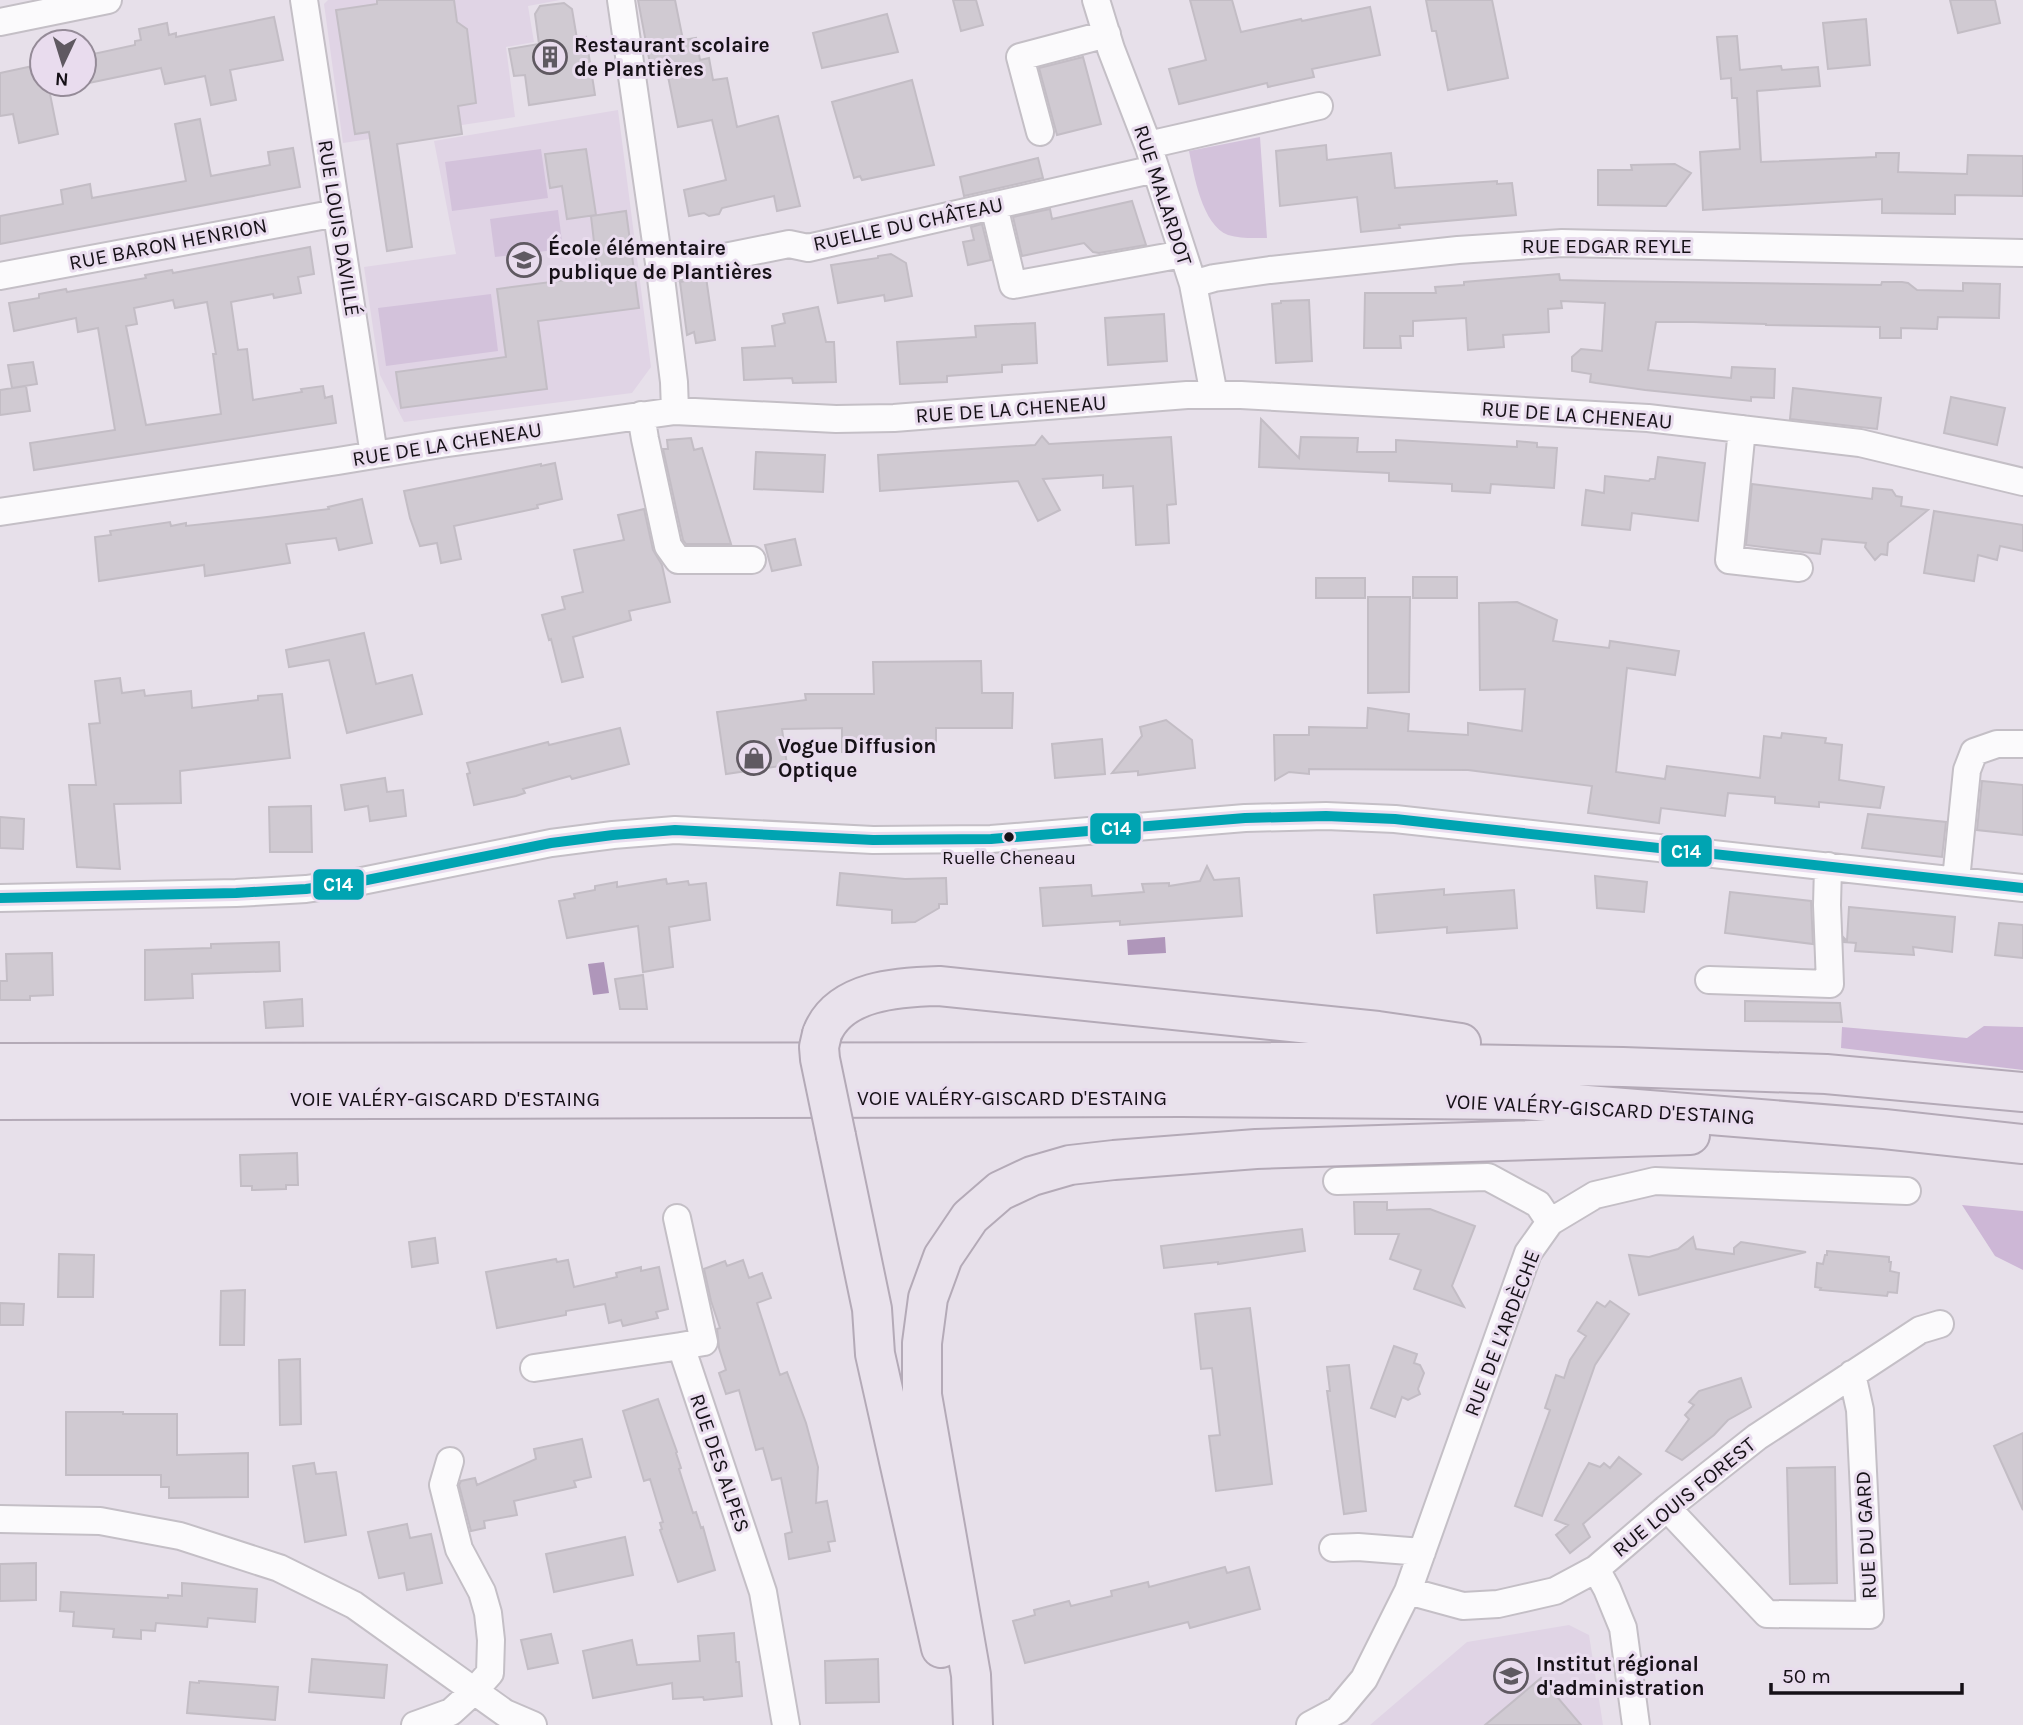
<svg xmlns="http://www.w3.org/2000/svg" width="2023" height="1725" font-family="Karla,sans-serif">
	<style>
		.built { fill: #e0d4e5 }
		.green { fill: #d3c2db }
		.forest { fill: #cdb7d6 }
		.water { fill: #af96ba }
		.building { fill: #d0cad2; stroke: #c3bdc5; stroke-width: 2; fill-rule: evenodd }
		.lines { fill: none; stroke-linecap: round; stroke-linejoin: round }
		.minor-casing { stroke: #c4bfc6; stroke-width: 30 }
		.highway-casing { stroke: #b4aab7; stroke-width: 42 }
		.minor { stroke: #fbfafc; stroke-width: 26 }
		.highway { stroke: #e9e2ec; stroke-width: 38 }
		.highway-bridge-casing { stroke: #b4aab7; stroke-width: 42; stroke-linecap: butt }
		.highway-bridge { stroke: #e9e2ec; stroke-width: 38 }
		.bus-1-casing { stroke: #e9dcee; stroke-width: 16 }
		.bus-1 { stroke: #00a4b2; stroke-width: 10 }
		.bus-dot { fill: #161117; stroke: #e9dcee; stroke-width: 2.5 }
		.labels { text-anchor: middle; dominant-baseline: central; stroke-width: 6; stroke-linejoin: round; paint-order: stroke }
		.bus-label { font-size: 19px; fill: #161117; stroke: #e9dcee }
		.poi-label { font-size: 21px; font-weight: bold; fill: #161117; stroke: #e9dcee; text-anchor: start }
		.street-label { font-size: 21px; fill: #161117; stroke: #e9dcee }
		.line-badge { stroke: #e9dcee; stroke-width: 2.5 }
		.badge-label { font-size: 19px; text-anchor: middle; font-weight: bold; fill: #fff }
	</style>
	<rect width="100%" height="100%" fill="#e7e0ea"/>
	<!-- built -->
	<path class="built" d="M328,0H560L528,6L534,42L506,47L515,117L343,143L324,4Z
		M618,110L651,367L632,393L404,422L380,375L364,267L456,254L434,141Z
		M1569,1625L1589,1635L1603,1725H1370L1467,1642Z"/>
	<!-- green -->
	<path class="green" d="M1260,137L1267,238C1254,238 1241,239 1228,235C1202,225 1194,175 1189,151Z
		M541,149L548,198L452,211L445,162Z
		M558,210L563,249L495,257L490,219Z
		M491,294L498,351L386,366L378,308Z"/>
	<!-- forest -->
	<path class="forest" d="M1984,1026L2023,1027V1070L1841,1048L1842,1027L1967,1038Z
		M1962,1205L2023,1211V1270L1995,1256Z"/>
	<!-- water -->
	<path class="water" d="M1165,937L1166,953L1128,955L1127,940Z
		M604,962L609,993L593,995L588,964Z"/>
	<!-- building -->
	<path class="building" d="M377,0H454L457,22L467,29L476,103L458,106L462,134L397,144L412,247L387,251L369,132L355,134L336,10L377,4Z
		M638,0H675L683,40L696,38L700,60L709,58L713,80L727,78L737,127L778,116L800,206L777,211L774,196L722,208L719,214L709,216L704,213L689,216L684,190L726,180L712,120L678,127L666,66L651,69Z
		M953,0H976L983,25L961,31Z
		M1190,0H1232L1241,32L1301,19L1302,21L1370,7L1380,55L1312,69L1314,77L1268,87L1267,83L1179,104L1169,69L1206,60Z
		M1426,0H1492L1508,78L1448,90L1436,31H1432Z
		M1950,0H1995L2000,23L1958,33Z
		M564,3L572,9L577,39L586,37L595,95L529,105L525,75L514,76L509,49L539,44L535,14L540,6Z
		M887,14L898,52L822,68L813,33Z
		M274,17L283,60L230,70L236,100L211,105L205,76L165,84L161,68L84,84V56L135,45V41L141,40L139,29L167,23L169,35L176,33V37Z
		M1866,19L1870,65L1828,69L1823,23Z
		M1737,36L1740,70L1781,66L1782,70L1818,67L1820,86L1757,91L1761,162L1876,157V153H1899L1898,172L1967,174L1968,155L2023,156V196L1955,195V214L1882,213V199L1703,210L1700,152L1740,149L1737,98H1732L1731,78L1721,79L1717,37Z
		M1083,57L1101,124L1057,135L1039,68Z
		M42,64V84H48L58,134L19,143L13,114L0,116V73Z
		M912,80L934,165L862,180L860,176L854,178L832,102Z
		M200,119L211,176L270,165L268,152L293,148L300,187L0,244V216L63,204L61,190L90,184L92,198L186,181L175,124Z
		M1326,145L1327,160L1391,153L1395,188L1497,181V184L1512,183L1516,215L1399,225L1400,228L1361,232L1357,197L1280,206L1276,151Z
		M586,149L596,215L567,219L562,186L550,188L545,154Z
		M1038,158L1043,178L964,196L960,177Z
		M1675,164L1691,173L1666,206L1598,205V170H1632L1631,165Z
		M1132,201L1146,245L1099,253L1093,252L1084,243L1022,256L1013,217L1050,209L1052,219Z
		M626,211L639,308L538,321L547,389L401,408L396,372L506,357L497,289L598,276L591,216Z
		M982,224L991,260L968,265L963,242L974,240L971,227Z
		M310,247L314,274L298,277L301,293L274,298L273,294L231,302L238,350L247,349L253,400L302,392L301,389L323,386L325,398L332,396L336,423L34,470L30,443L115,430L98,328L78,332L76,318L14,331L9,303L39,298V294L66,289L67,292L146,278L145,275L172,270L173,273ZM173,300L175,308L207,302L216,354H213L221,414L146,425L126,326L137,324L134,308Z
		M891,254L906,263L912,296L885,301L884,295L838,303L831,265L878,258V256Z
		M1559,274L1560,280L1602,281L1881,285L1882,282H1902L1908,283L1917,290L1963,291V283L2000,284L1999,318L1938,317L1937,329L1901,328V338H1880V327L1766,325V324L1693,322H1656L1648,370L1731,378L1732,367L1775,369L1774,398L1751,397V401L1645,390L1596,383L1590,382L1591,374L1572,371V357L1581,349L1602,351L1605,303L1561,301L1562,308L1548,309L1549,332L1503,335L1504,347L1468,350L1466,318L1413,321V336H1400L1401,348H1364L1365,293H1436L1435,287L1464,285V282Z
		M706,277L715,340L696,343L694,332L687,335L680,282Z
		M1309,300L1312,361L1276,363L1272,304L1281,303V301Z
		M818,307L826,342H834L836,382L793,383L792,378L744,380L742,348L775,346L772,326L785,323L783,314Z
		M1164,314L1167,361L1108,365L1105,318Z
		M1035,323L1037,363L1002,365V372L947,376V382L900,384L897,342L976,337L975,326Z
		M33,362L37,384L12,388L8,365Z
		M26,386L30,411L0,415V390Z
		M1793,388L1881,398L1877,429L1790,419Z
		M1951,397L2005,408L1997,445L1944,433Z
		M1261,419L1299,458L1301,437L1358,438L1357,452H1396V440L1517,447V441L1537,443V447L1557,448L1554,488L1491,484L1490,493L1452,491V484L1389,481V473L1259,467Z
		M1042,436L1049,444L1171,437L1176,504L1167,505L1169,543L1136,545L1133,486L1103,488V475L1043,479L1060,510L1038,521L1018,481L880,491L878,455L1035,445Z
		M691,438L694,450L702,448L731,544H686L683,540L663,449H668L667,440Z
		M756,452L825,455L823,492L754,489Z
		M1658,457L1705,463L1698,521L1632,513L1630,530L1582,525L1586,490L1604,493L1605,476L1649,481L1650,479H1655Z
		M555,463L562,499L537,505L538,508L454,526L461,559L441,563L437,543L420,546L410,518L404,491L541,464V466Z
		M1752,484L1872,499L1873,488L1892,490L1896,496L1902,497L1901,506L1928,510L1888,543L1887,555L1881,554L1875,560L1865,547L1866,543L1822,539L1820,554L1746,545Z
		M362,499L372,543L339,550L336,538L286,544L290,563L205,576L204,565L99,581L95,537L111,535L110,531L170,522L171,526L186,523V526L267,517L329,509L328,507Z
		M644,509L653,550L662,565L670,602L629,611L631,620L573,637L583,677L562,682L551,639L549,640L542,615L565,609L562,597L583,592L574,550L624,540L618,515Z
		M1934,511L2023,525V551L2000,546L1997,560L1978,555L1974,581L1924,573Z
		M795,539L801,565L772,571L765,545Z
		M1413,577H1457V598H1413Z
		M1316,578H1365V598H1316Z
		M1368,597H1410L1409,692L1368,693Z
		M1517,602L1557,620L1553,641L1609,648L1610,641L1679,651L1675,675L1627,668L1616,772L1665,779L1667,766L1760,778L1764,736L1781,738L1782,733L1826,738L1825,743L1842,745L1839,780L1884,787L1880,808L1819,802V807L1775,803V797L1728,793L1725,816L1661,808L1659,823L1588,813L1592,786L1468,770L1309,769V774L1289,772L1275,780L1274,735H1309V727L1365,728H1367L1368,708L1409,714L1408,731L1468,735V723L1522,731L1525,689L1480,690L1479,603Z
		M364,633L376,684L412,675L422,714L347,733L329,660L289,667L286,650Z
		M981,661L982,693H1013L1012,728H936V752H842V728L782,729L787,765L726,774L717,712L806,700L805,694H874L873,662Z
		M120,678L122,693L144,690L145,696L191,691L192,708L258,700V696L282,694L290,758L180,771L181,803L114,804L120,869L77,867L69,785H96L89,724L100,723L95,681Z
		M1166,720L1192,740L1195,768L1138,775V771L1112,773L1142,736L1140,727Z
		M620,728L629,764L572,779L570,776L523,789L525,793L516,796L474,805L467,774L470,773L467,763L548,742L549,745Z
		M1102,739L1105,774L1055,778L1052,744Z
		M385,778L387,792L403,790L406,816L370,821L368,806L345,810L341,785Z
		M1982,781L2023,785V835L1977,830Z
		M311,806L312,852H270L269,807Z
		M1868,814L1946,822L1942,857L1862,848Z
		M0,817L24,819L23,849L0,848Z
		M1207,866L1214,880L1239,878L1242,916L1120,925V921L1043,926L1040,888L1091,885L1092,896L1144,892L1142,884L1169,883V886L1200,881Z
		M840,873L905,879L946,878L947,904H939V908L915,922L892,923V910L837,905Z
		M1595,876L1647,882L1644,912L1597,908Z
		M666,879L667,884L688,881L689,885L706,883L710,920L669,927L673,967L643,972L638,926L567,938L559,901L575,898L574,894L595,890V886L617,882V887Z
		M1444,889V895L1514,890L1517,928L1447,933V927L1377,933L1374,895Z
		M1730,892L1811,901L1813,944L1725,933Z
		M1849,907L1955,917L1952,952L1913,947L1914,955L1855,951L1856,943L1844,942V938L1847,941Z
		M1999,923L2023,925V958L1995,955Z
		M279,942L280,971L192,974L193,998L145,1000V950L211,948V944Z
		M52,953L53,995L30,996V1000H0V981H7L6,954Z
		M643,975L647,1009H620L615,979Z
		M302,999L303,1026L266,1028L264,1002Z
		M1745,1001L1840,1003L1842,1022L1745,1021Z
		M297,1153L298,1185H286V1189L252,1190V1186H241L240,1155Z
		M1354,1202H1387V1210L1430,1209L1475,1226L1452,1286L1464,1307L1414,1289L1421,1270L1390,1259L1399,1234H1355Z
		M1302,1229L1305,1251L1218,1264V1262L1164,1268L1161,1246Z
		M1693,1237L1696,1249L1734,1254V1248L1741,1242L1806,1252L1639,1295L1629,1255L1649,1257L1663,1253L1678,1249Z
		M435,1238L438,1263L412,1267L409,1242Z
		M1827,1251L1889,1257V1262H1891L1890,1271L1899,1273L1897,1293L1888,1292L1887,1296L1820,1290L1821,1288L1815,1287L1817,1263L1823,1264L1825,1255H1827Z
		M59,1254L94,1255L93,1297H58Z
		M556,1259L557,1262L568,1260L574,1287L617,1277L616,1273L641,1267V1271L659,1267L668,1309L656,1312L658,1318L623,1326L621,1320L609,1323L605,1304L566,1311V1315L497,1328L486,1272Z
		M743,1260L749,1278L762,1273L771,1298L757,1303L780,1375L787,1372L806,1423L818,1467L816,1503L827,1501L835,1541L828,1542L830,1551L789,1559L785,1534L792,1532L781,1478L772,1480L763,1448L756,1450L739,1390L726,1394L719,1373L726,1370L719,1348L717,1329L720,1328L711,1301L704,1269L725,1261L727,1266Z
		M245,1290L244,1345H220L221,1291Z
		M1610,1301L1629,1314L1595,1365L1542,1516L1515,1506L1550,1410L1545,1408L1556,1375L1564,1378L1570,1360L1586,1336L1578,1331L1597,1302L1605,1307Z
		M0,1303L24,1304L23,1325H0Z
		M1250,1308L1272,1484L1216,1491L1209,1436L1220,1435L1216,1401L1212,1368L1201,1369L1195,1314Z
		M1394,1346L1417,1354L1414,1363L1420,1365L1424,1373L1418,1389L1420,1394L1408,1400L1402,1397L1395,1417L1371,1408Z
		M300,1359L301,1424L280,1425L279,1360Z
		M1349,1365L1366,1511L1344,1514L1327,1391H1330L1327,1367Z
		M1741,1378L1751,1407L1728,1420L1714,1435L1682,1460L1666,1451L1689,1419L1685,1415L1694,1405L1689,1402L1699,1391Z
		M658,1399L677,1452L676,1453L681,1468L679,1469L693,1513L696,1512L701,1528L703,1527L715,1570L678,1582L660,1530L662,1529L660,1523L663,1522L650,1479L644,1481L623,1411Z
		M66,1412H123V1414H177V1455L248,1453V1497L169,1498V1487H161V1475H66Z
		M2023,1433V1510L1994,1446Z
		M582,1439L591,1477L574,1481L576,1487L514,1501L517,1515L484,1521L485,1528L471,1531L459,1485L461,1481L475,1478L477,1485L536,1459L534,1449Z
		M1619,1457L1641,1474L1583,1524L1590,1537L1570,1553L1556,1535L1568,1525L1555,1520L1589,1463L1600,1467L1604,1463L1610,1468Z
		M314,1463L316,1474L336,1472L346,1535L305,1542L293,1466Z
		M1835,1467L1837,1583L1790,1584L1787,1468Z
		M407,1524L410,1538L431,1534L442,1583L407,1590L404,1573L379,1578L368,1532Z
		M625,1537L633,1575L554,1592L546,1554Z
		M36,1563V1600L0,1601V1564Z
		M1225,1567L1227,1573L1249,1567L1260,1609L1190,1628L1188,1622L1025,1663L1013,1621L1035,1615L1034,1610L1069,1601L1071,1606L1112,1596L1111,1591L1148,1582L1149,1587Z
		M182,1583L257,1589L255,1622L208,1618L207,1627L156,1623L155,1631L141,1630V1639L113,1637L114,1629L73,1626L74,1612L60,1611L61,1592L168,1598V1595L182,1596Z
		M734,1633L736,1662H739L742,1696L704,1700L703,1697L673,1699L672,1683L593,1698L583,1651L632,1640L637,1665L700,1661L698,1636Z
		M551,1634L558,1663L528,1669L521,1640Z
		M312,1659L387,1665L384,1698L309,1692Z
		M878,1659L879,1702L826,1703L825,1661Z
		M1541,1678L1581,1725H1485Z
		M199,1681L278,1687L275,1720L187,1713L190,1682L199,1683Z"/>
	<g class="lines">
		<!-- minor casing -->
		<g class="minor-casing">
			<path id="minor" d="M304,0L374,455
				M621,0L660,270L674,382L675,411
				M1096,0L1111,49L1148,145L1193,284L1214,395
				M0,22L108,0
				M1040,132L1020,57L1107,34
				M1148,145L1319,106
				M994,206L1013,285L1183,254
				M660,270L789,244L808,248L1155,169
				M0,276L337,213
				M1193,284L1214,278L1270,270L1458,250L1562,243L2023,253
				M641,415L645,439L668,546L678,560H752
				M1742,429L1729,560L1799,568
				M0,512L338,461L441,444L675,411L836,419L894,418L1187,395H1241L1648,418L1860,443L2023,482
				M1956,880L1967,770L1974,752L1997,744H2023
				M0,898L236,893L306,889L362,881L551,843L613,835L675,830L873,840L991,839L1245,818L1326,816L1395,819L2023,888
				M1709,980L1830,984L1827,905L1828,866
				M1337,1181L1488,1177L1538,1204L1550,1222
				M677,1218L704,1342L681,1346
				M534,1368L681,1346L763,1592L786,1725
				M1667,1508L1767,1614L1870,1615L1860,1410L1852,1374
				M0,1519L100,1521L180,1536L279,1568L354,1605L505,1713L533,1725
				M1333,1548L1358,1547L1422,1552
				M1596,1569L1607,1589L1623,1628L1636,1725
				M1408,1591L1463,1606L1498,1604L1555,1591L1596,1569L1667,1508L1757,1437L1920,1330L1940,1324
				M415,1725L451,1712L474,1691L490,1673L491,1640L488,1613L482,1592L459,1549L443,1485L450,1461
				M1310,1725L1338,1710L1364,1679L1408,1591L1528,1253L1550,1222L1595,1195L1655,1181L1907,1191"/>
		</g>
		<!-- highway casing -->
		<g class="highway-casing">
			<path id="highway" d="M822,1034C839,990 899,987 939,986L1378,1031L1461,1043
				M0,1063L1354,1062L1623,1067L1826,1074L2023,1092
				M0,1100L1182,1097L1525,1100L1884,1129L2023,1144
				M836,1136L872,1309L875,1354L941,1648
				M973,1725L971,1675L922,1395V1343L928,1298L943,1257L970,1217L1000,1191L1032,1176L1070,1165L1114,1160L1256,1149L1690,1135"/>
		</g>
		<!-- minor -->
		<use href="#minor" class="minor"/>
		<!-- highway -->
		<use href="#highway" class="highway"/>
		<!-- highway-bridge casing -->
		<g class="highway-bridge-casing">
			<path id="highway-bridge" d="M822,1034L819,1047L820,1059L836,1136"/>
		</g>
		<!-- highway-bridge -->
		<use href="#highway-bridge" class="highway-bridge"/>
		<!-- bus-1 casing -->
		<g class="bus-1-casing">
			<path id="bus-1" d="M0,898L236,893L306,889L362,881L551,843L613,835L675,830L873,840L991,839L1245,818L1326,816L1395,819L2023,888"/>
		</g>
		<!-- bus-1 -->
		<use href="#bus-1" class="bus-1"/>
	</g>
	<!-- icons -->
	<defs>
		<g id="building-ring" transform="scale(1.75)"><circle r="9.5" fill="#e9dcee" stroke="#5f5961" stroke-width="1.5"/><path d="M-4-6H4V6H1V3H-1V6H-4ZM-2.5-4.3h1.7v1.8h-1.7ZM.8-4.3h1.7v1.8H.8ZM-2.5-1h1.7V.8h-1.7ZM.8-1h1.7V.8H.8Z" fill="#5f5961"/></g>
		<g id="school-ring" transform="scale(1.75)"><circle r="9.5" fill="#e9dcee" stroke="#5f5961" stroke-width="1.5"/><path d="M0-5L7-2L0 1L-7-2ZM-4 1L0 2.5L4 1V4Q0 6-4 4Z" fill="#5f5961"/></g>
		<g id="shop-ring" transform="scale(1.75)"><circle r="9.5" fill="#e9dcee" stroke="#5f5961" stroke-width="1.5"/><path d="M-5-2.5h2.3a2.7 3.5 0 0 1 5.4 0H5L5.5 6h-11ZM-1.5-2.5h3a1.5 2.3 0 0 0-3 0Z" fill="#5f5961"/></g>
		<g id="university-ring" transform="scale(1.75)"><circle r="9.5" fill="#e9dcee" stroke="#5f5961" stroke-width="1.5"/><path d="M0-5L7-2L0 1L-7-2ZM-4 1L0 2.5L4 1V4Q0 6-4 4Z" fill="#5f5961"/></g>
	</defs>
	<g fill-rule="evenodd">
		<use href="#building-ring" x="550" y="57"/>
		<use href="#school-ring" x="524" y="260"/>
		<use href="#shop-ring" x="754" y="758"/>
		<use href="#university-ring" x="1511" y="1676"/>
	</g>
	<!-- markers -->
	<circle class="bus-dot" cx="1009" cy="837" r="6"/>
	<g class="labels">
		<!-- bus labels -->
		<g class="bus-label">
			<text x="1009" y="858">Ruelle Cheneau</text>
		</g>
		<!-- poi labels -->
		<g class="poi-label">
			<text x="574" y="45">Restaurant scolaire<tspan x="574" dy="24">de Plantières</tspan></text>
			<text x="548" y="248">École élémentaire<tspan x="548" dy="24">publique de Plantières</tspan></text>
			<text x="778" y="746">Vogue Diffusion<tspan x="778" dy="24">Optique</tspan></text>
			<text x="1536" y="1664">Institut régional<tspan x="1536" dy="24">d'administration</tspan></text>
		</g>
		<!-- street labels -->
		<g class="street-label">
			<text transform="translate(1163 195) rotate(72)">RUE MALARDOT</text>
			<text transform="translate(908 224) rotate(-12)">RUELLE DU CHÂTEAU</text>
			<text transform="translate(339 228) rotate(81)">RUE LOUIS DAVILLÉ</text>
			<text transform="translate(168 244) rotate(-11)">RUE BARON HENRION</text>
			<text x="1607" y="246">RUE EDGAR REYLE</text>
			<text transform="translate(1011 409) rotate(-4)">RUE DE LA CHENEAU</text>
			<text transform="translate(1577 415) rotate(4)">RUE DE LA CHENEAU</text>
			<text transform="translate(447 444) rotate(-9)">RUE DE LA CHENEAU</text>
			<text x="1012" y="1098">VOIE VALÉRY-GISCARD D'ESTAING</text>
			<text x="445" y="1099">VOIE VALÉRY-GISCARD D'ESTAING</text>
			<text transform="translate(1600 1109) rotate(3)">VOIE VALÉRY-GISCARD D'ESTAING</text>
			<text transform="translate(1502 1333) rotate(-69)">RUE DE L'ARDÈCHE</text>
			<text transform="translate(720 1463) rotate(71)">RUE DES ALPES</text>
			<text transform="translate(1684 1497) rotate(-39)">RUE LOUIS FOREST</text>
			<text transform="translate(1866 1535) rotate(-93)">RUE DU GARD</text>
		</g>
	</g>
	<g class="line-badge">
		<rect x="1089" y="812" width="53" height="33" rx="7" fill="#00a4b2"/>
		<rect x="1660" y="834" width="53" height="34" rx="7" fill="#00a4b2"/>
		<rect x="312" y="868" width="53" height="33" rx="7" fill="#00a4b2"/>
	</g>
	<g class="badge-label">
		<text x="1116" y="835">C14</text>
		<text x="1686" y="858">C14</text>
		<text x="338" y="891">C14</text>
	</g>
	<!-- north arrow -->
	<g transform="translate(63 63) rotate(184)"><circle r="33" fill="#e9dcee" stroke="#958b98" stroke-width="2"/>
	<path d="M0-5L12 26L0 18L-12 26Z" fill="#5f5961"/>
	<text y="-10" font-size="19" font-weight="bold" text-anchor="middle" fill="#161117">N</text>
	</g>
	<!-- scale -->
	<path d="M1771 1683v10h191v-10" fill="none" stroke="#161117" stroke-width="3.5"/>
	<text x="1782" y="1683" font-size="21" fill="#161117" stroke="#e9dcee" stroke-width="5" paint-order="stroke">50 m</text>
</svg>
